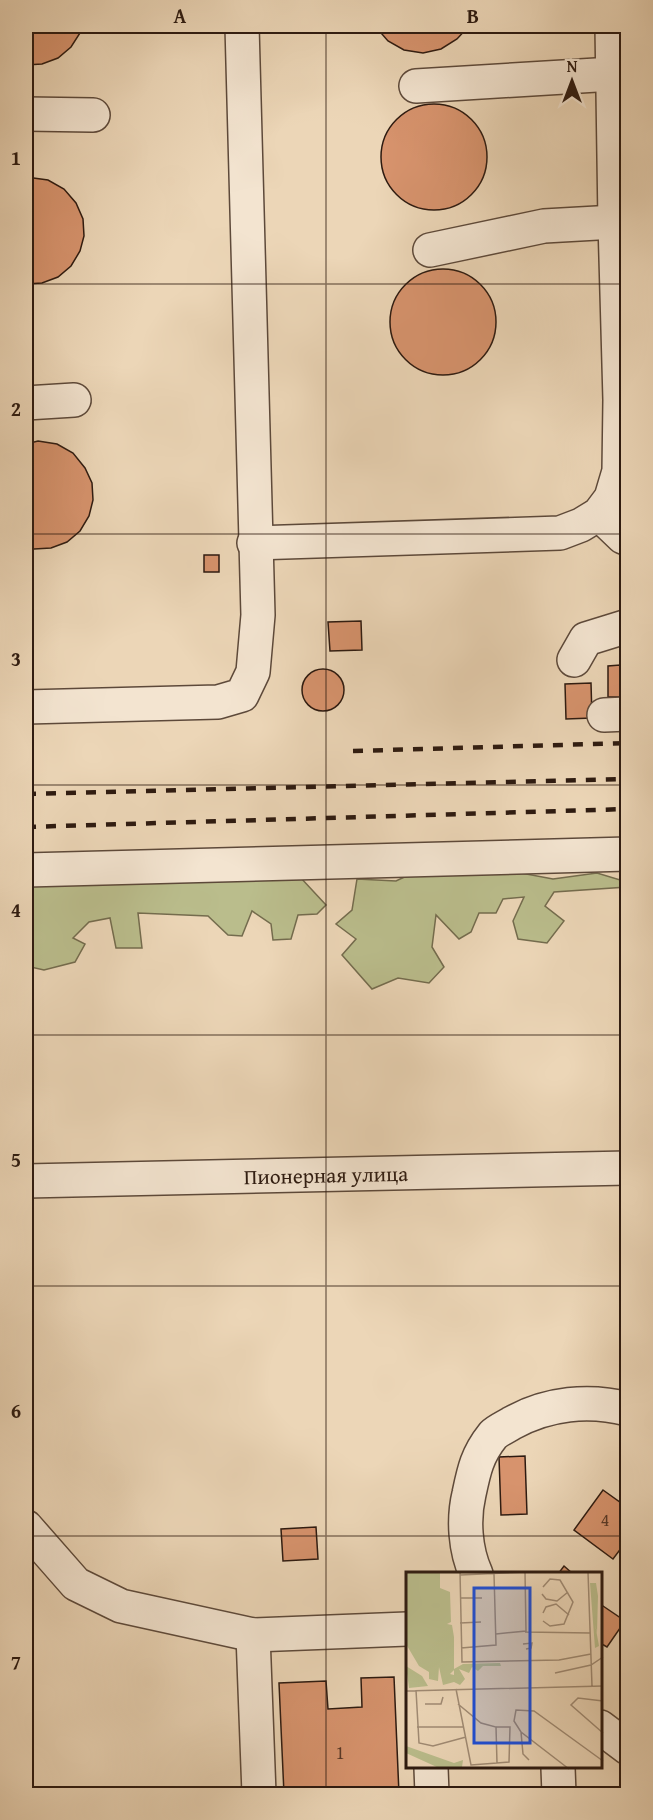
<svg xmlns="http://www.w3.org/2000/svg" width="653" height="1820" font-family="'Gentium Book Plus',serif">
	<style>
		.green { fill: #babd8c; stroke: #746c4e; stroke-width: 1.5 }
		.building { fill: #d7936d; stroke: #2d1a10; stroke-width: 1.5 }
		.lines { fill: none; stroke-linecap: round; stroke-linejoin: round }
		.minor-casing { stroke: #5d493a; stroke-width: 36 }
		.minor { stroke: #f3e4d0; stroke-width: 33 }
		.rail { stroke: #2d1a10; stroke-width: 4.5; stroke-dasharray: 10 10; stroke-linecap: butt }
		.grid { fill: none; stroke: #2d1a10; stroke-width: 1.5; stroke-opacity: 0.55 }
		.labels { text-anchor: middle; dominant-baseline: central; stroke-width: 6; stroke-linejoin: round; paint-order: stroke }
		.number-label { font-size: 18px; fill: #583827 }
		.street-label { font-size: 21px; fill: #2d1a10; stroke: #f3e4d0 }
		.inset-road { fill: none; stroke: #a08b74; stroke-width: 1.5 }
		.view { fill: #1d4ed8; fill-opacity: 0.15; stroke: #1d4ed8; stroke-width: 3 }
		.inset-edge { fill: none; stroke: #2d1a10; stroke-width: 3 }
		.neatline { fill: none; stroke: #2d1a10; stroke-width: 2 }
		.grid-label { font-size: 20px; text-anchor: middle; font-weight: bold; fill: #2d1a10 }
	</style>
	<rect width="100%" height="100%" fill="#ecd6b7"/>
	<filter id="stains"><feTurbulence type="fractalNoise" baseFrequency=".00333" numOctaves="4"/><feColorMatrix values="0 0 0 0 .2 0 0 0 0 .09 0 0 0 0 .02 0 0 0 .5 -.17"/></filter>
	<radialGradient id="worn" r=".72"><stop offset=".6" stop-color="#630" stop-opacity="0"/><stop offset="1" stop-color="#630" stop-opacity=".3"/></radialGradient>
	<!-- green -->
	<path class="green" d="M413,873H521L553,879L597,873L627,882V887L554,892L545,906L564,921L547,943L518,939L513,921L524,897L503,899L496,913H479L471,932L459,939L436,915L432,947L444,967L429,983L398,978L372,989L342,955L356,939L336,924L352,910L357,879L396,881Z
		M300,877L326,905L317,914L298,915L291,939L273,940L271,924L252,911L242,936L228,935L208,916L138,913L142,948H116L110,918L89,922L73,938L85,944L75,962L44,970L26,966V940L29,927L26,926V879Z"/>
	<!-- building -->
	<path class="building" d="M26,26H82L80,33L71,47L58,58L42,64L26,65Z
		M375,26H469L457,39L441,49L423,53L404,50L388,41Z
		M381 157a53 53 0 1 1 106 0a53 53 0 1 1-106 0Z
		M26,177L48,180L64,189L76,203L83,219L84,236L80,251L71,266L58,277L42,283L26,284Z
		M390 322a53 53 0 1 1 106 0a53 53 0 1 1-106 0Z
		M38,441L57,444L73,453L85,468L92,483L93,500L89,516L80,531L67,542L51,548L34,549L26,547V444Z
		M204,555H219V572H204Z
		M361,621L362,650L330,651L328,622Z
		M620,665V697H608V666Z
		M302 690a21 21 0 1 1 42 0a21 21 0 1 1-42 0Z
		M591,683L592,718L566,719L565,684Z
		M525,1456L527,1514L501,1515L499,1457Z
		M603,1490L628,1508V1539L613,1559L574,1530Z
		M316,1527L318,1559L283,1561L281,1529Z
		M564,1566L573,1574H558Z
		M603,1606L625,1621L607,1647L600,1643V1609Z
		M394,1677L399,1794H284L279,1683L326,1681L328,1709L362,1707L361,1678Z"/>
	<g class="lines">
		<!-- minor casing -->
		<g class="minor-casing">
			<g id="minor">
				<path d="M416,86L613,74"/>
				<path d="M26,114L93,115"/>
				<path d="M430,250L544,226L615,222"/>
				<path d="M26,403L74,400"/>
				<path d="M599,514L623,537L628,539"/>
				<path d="M254,543L560,533L581,525L599,514L611,498L619,471L620,400L615,222L612,26"/>
				<path d="M574,660L586,639L628,626"/>
				<path d="M26,707L218,702L242,695L253,672L258,615L242,26"/>
				<path d="M604,715L628,714"/>
				<path d="M26,870L628,854"/>
				<path id="s1" d="M26,1181L628,1168"/>
				<path d="M26,1527L76,1584L121,1606L253,1635L407,1629"/>
				<path d="M476,1574C465,1550 463,1519 469,1494C474,1470 477,1455 493,1435C498,1430 506,1427 512,1423C548,1403 589,1399 628,1409"/>
				<path d="M253,1635L259,1794"/>
				<path d="M600,1727L628,1748"/>
				<path d="M431,1768L432,1794"/>
				<path d="M558,1768L559,1794"/>
			</g>
		</g>
		<!-- minor -->
		<use href="#minor" class="minor"/>
		<!-- rail -->
		<path class="rail" d="M353,751L628,743
			M26,794L628,779
			M26,827L628,809"/>
	</g>
	<!-- grid -->
	<path class="grid" d="M326,26V1794M26,284H628M26,534H628M26,785H628M26,1035H628M26,1286H628M26,1536H628"/>
	<g class="labels">
		<!-- number labels -->
		<g class="number-label">
			<text x="605" y="1519">4</text>
			<text x="340" y="1752">1</text>
		</g>
		<!-- street labels -->
		<g class="street-label">
			<text stroke="none"><textPath href="#s1" startOffset="300">Пионерная улица</textPath></text>
		</g>
	</g>
	<!-- overview -->
	<g transform="translate(406 1572)">
		<rect width="196" height="196" fill="#ecd6b7"/>
		<path d="M0,0H34V16L44,20L45,50L41,52L46,53L48,65V98L44,102L48,103V97L57,92L94,91L95,94H77L72,99L66,95L63,101L53,97L59,107L54,113L48,110L37,113L33,95L32,109L23,107V100L13,94L0,72ZM184,11H190L192,24L191,61L189,52L193,74L189,76ZM0,94L16,104L22,114L3,116ZM0,174L48,191L57,188L56,195L61,196H33L0,181Z" fill="#babd8c"/>
		<path class="inset-road" d="M54,0L56,90L153,88L185,82M182,0L186,114M54,3L119,0M137,15L144,7L154,8L167,30L158,52L144,54L137,49M136,22L140,27L151,29L162,20M54,26H76M137,41L140,35L150,32L163,43M54,51L75,50M119,60L184,61M90,62L120,59L119,0M117,72L126,71L125,76L120,77M55,76L90,73L88,2M149,101L185,93L197,85M50,117L65,193L91,191M10,118L13,171L27,174L60,165M0,119L197,114M197,129L172,126L165,133L197,161M19,132H35L37,125M52,132L75,151L90,155L91,191L103,190L104,155H90M11,155H57M115,160L117,182L123,188M163,197L115,160L108,149L110,138L128,139L197,189"/>
		<path class="view" d="M68,16H124V171H68Z"/>
		<rect width="196" height="196" class="inset-edge"/>
	</g>
	<!-- margin -->
	<rect width="653" height="1820" fill="none" stroke="#ecd6b7" stroke-width="66"/>
	<!-- north arrow -->
	<g transform="translate(572 81)" stroke="#f3e4d0" stroke-width="4.5" paint-order="stroke">
	<path d="M0-4.5L10 22L0 15L-10 22Z" fill="#2d1a10"/>
	<text y="-9" font-size="16" font-weight="bold" text-anchor="middle" fill="#2d1a10">N</text>
	</g>
	<rect x="33" y="33" width="587" height="1754" class="neatline"/>
	<g class="grid-label">
		<text x="180" y="23">A</text>
		<text x="473" y="23">B</text>
		<text x="16" y="165">1</text>
		<text x="16" y="416">2</text>
		<text x="16" y="666">3</text>
		<text x="16" y="917">4</text>
		<text x="16" y="1167">5</text>
		<text x="16" y="1418">6</text>
		<text x="16" y="1669">7</text>
	</g>
	<rect width="100%" height="100%" filter="url(#stains)"/>
	<rect width="100%" height="100%" fill="url(#worn)"/>
</svg>
